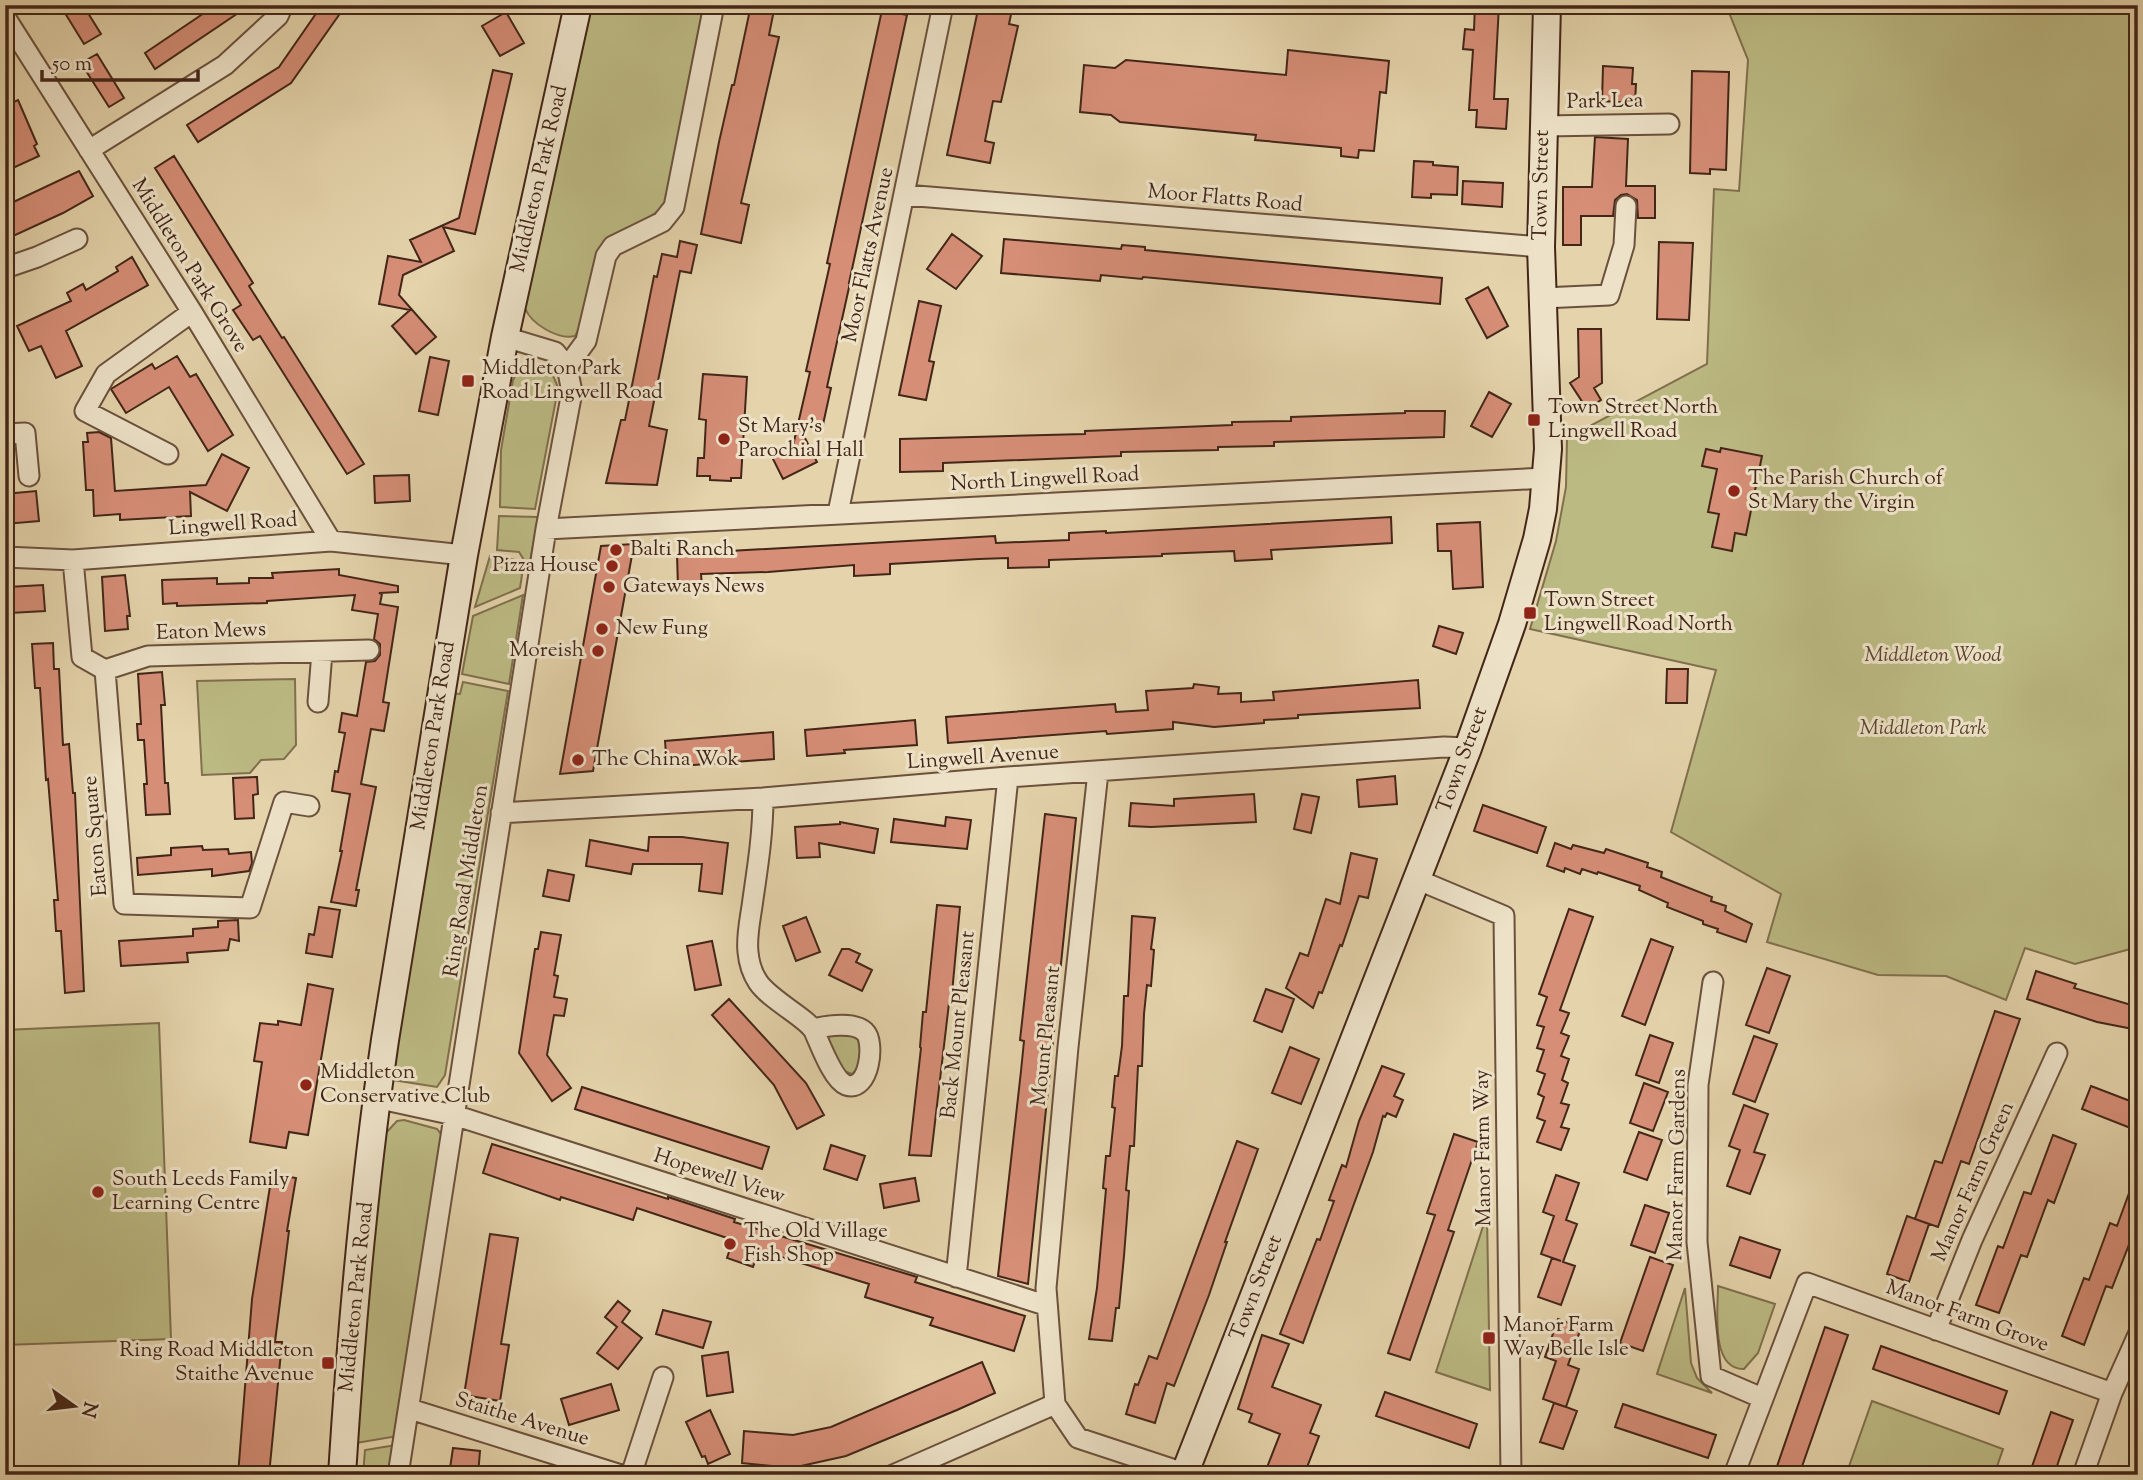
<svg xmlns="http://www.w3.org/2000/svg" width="2143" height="1480" font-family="'Sorts Mill Goudy',serif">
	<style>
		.green { fill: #bcba83; stroke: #80704e; stroke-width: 2 }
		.building { fill: #d68e77; stroke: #432618; stroke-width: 2 }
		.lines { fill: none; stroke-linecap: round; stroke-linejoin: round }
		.street-casing { stroke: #6b513d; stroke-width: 23 }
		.secondary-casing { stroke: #432618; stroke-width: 30 }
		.street { stroke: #ede2c8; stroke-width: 19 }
		.secondary { stroke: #ede2c8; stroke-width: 26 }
		.poi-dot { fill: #8f2418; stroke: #ede2c8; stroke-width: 2.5 }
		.labels { text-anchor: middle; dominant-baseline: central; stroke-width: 6; stroke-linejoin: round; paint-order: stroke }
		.street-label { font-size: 21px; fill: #432618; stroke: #ede2c8 }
		.poi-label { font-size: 21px; fill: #432618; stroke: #ede2c8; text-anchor: start }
		.park-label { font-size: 21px; font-style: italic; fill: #5b442d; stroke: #ede2c8 }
	</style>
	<rect width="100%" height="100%" fill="#e4d3ab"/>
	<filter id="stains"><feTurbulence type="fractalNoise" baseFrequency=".00286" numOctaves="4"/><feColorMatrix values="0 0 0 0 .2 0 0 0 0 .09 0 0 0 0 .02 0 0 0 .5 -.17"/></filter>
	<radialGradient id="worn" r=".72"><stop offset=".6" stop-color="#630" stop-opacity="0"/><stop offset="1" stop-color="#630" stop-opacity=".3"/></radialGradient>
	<!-- green -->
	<path class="green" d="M592,5H704L666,203C648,225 624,225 603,242L579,329L575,336C558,340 531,324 525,308Z
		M1726,5H2138V947L2075,964L2025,948L2006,1000L1946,976L1878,975L1767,942L1781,894L1671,832L1716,670L1530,629L1556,541L1566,487L1567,438L1707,364L1714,189L1739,191L1748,60Z
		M531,366C546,366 555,374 558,389L535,509L500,507L501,450L513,380L517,373Z
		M499,516L538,517L529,568L519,552L497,550Z
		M490,556L515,560L522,575L520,588L475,607Z
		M523,595L509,684L462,674L473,616Z
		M295,679L296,745L284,759L261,760L250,773L202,775L197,681Z
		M463,682L508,691L445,1075L437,1087L393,1080L390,1069L451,693L460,694Z
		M159,1023L171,1339L5,1345V1030Z
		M829,1033L855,1035C864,1045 863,1065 852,1074L844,1071L827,1040Z
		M404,1120L437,1129L442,1135L398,1436L356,1443L367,1298L385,1134L397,1121Z
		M1487,1214L1490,1390L1436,1372Z
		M1718,1286L1775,1304L1758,1353L1744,1369C1710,1370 1718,1309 1718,1286Z
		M1685,1288L1691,1363L1697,1378L1712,1393L1657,1374Z
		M1872,1401L2003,1449L1994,1475H1846Z
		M396,1445L390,1475H363L365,1450Z"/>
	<!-- building -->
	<path class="building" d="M60,5H83L101,34L84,44Z
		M216,5H250L155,69L145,53Z
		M322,5H346L291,83L198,142L187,125L279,67Z
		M751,5H775L769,35L779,37L741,203L749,205L741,243L701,234L719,142L732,85H734Z
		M979,5H1013L1009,24L1018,26L1001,102L993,101L985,141L994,143L990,163L947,155Z
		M1475,5H1499L1494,99H1508L1506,129L1476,127L1477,110H1469L1473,50L1463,49L1465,29L1474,30Z
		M882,10L907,15L849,283H850L827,387L831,388L822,429L798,424L810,372L806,371L830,264L827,263Z
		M506,12L524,43L500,56L482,26Z
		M1288,50L1389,61L1386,93L1380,92L1374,151L1359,150L1358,158L1341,156V148L1255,140L1256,135L1120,122L1111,115L1080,112L1084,65L1115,68L1126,60L1286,75Z
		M97,54L124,98L109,107L81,63Z
		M1603,66L1633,68L1632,84H1636L1635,103L1602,101Z
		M493,70L512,74L475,234L443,227L454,251L403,275L399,295L436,337L416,354L392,326L410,310L379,304L388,256L421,262L410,240L459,218Z
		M1692,71L1729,72L1726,170L1710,169V174L1690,173Z
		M18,100L37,144L34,146L39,156L13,168L5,151V106Z
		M1595,137L1628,139L1626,186H1655V218H1638L1637,200L1627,194L1621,195L1615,200L1613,216H1581V245H1563V187H1592Z
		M174,156L253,283L249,286L282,338L284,337L364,464L347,474L260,336L253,340L233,310L241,305L155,168Z
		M1414,161L1433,162V165L1458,167L1457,195L1431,194V198L1412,197Z
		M79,171L93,196L63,213L11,237L5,225V206Z
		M1463,181L1503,183L1502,207L1462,204Z
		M952,234L982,256L956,289L927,269Z
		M1004,239L1121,249L1122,245L1145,247V250L1442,278L1440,304L1143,277L1142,279L1101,275L1100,281L1001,273Z
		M680,241L697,245L691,273L680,271L649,426L667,430L657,485L606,483L621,420H625L654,276L657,277L662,254L677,257Z
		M1659,242L1693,243L1689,320L1657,319Z
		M132,257L148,285L66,331L82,366L56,378L41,346L29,351L17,326L71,301L67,293L83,284L86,290L118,271L116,267Z
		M1488,287L1508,326L1487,338L1466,299Z
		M919,301L941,306L929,361L934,362L926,400L899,395Z
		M1578,329H1601L1602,383L1594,388L1601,400L1587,409L1570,383L1579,377Z
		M177,356L190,377L196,374L233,435L208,451L169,387L126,413L111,389L152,364L155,369Z
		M430,357L449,361L438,415L419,411Z
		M703,374L747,377L741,478H731V481L710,480V476H697L698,458H704L706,420L699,419Z
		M1489,392L1511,404L1492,437L1471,426Z
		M1405,411H1445L1444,437L1274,442V446L1218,447V450L1121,452V456L943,463V471L900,472V439L1085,434V431L1232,425V422L1291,421V417L1405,413Z
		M798,424L817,462L783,479L772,457L793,446Z
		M99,432L111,438L115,491L206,485L222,454L249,468L227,511L190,492L191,516L120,520V514L94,516L93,490H86L83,442H88L87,433Z
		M1721,448L1762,456L1746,535L1735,533L1732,551L1712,547L1719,514L1708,512L1717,469L1702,466L1706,449L1720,452Z
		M409,475L410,501L375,503L374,476Z
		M36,491L39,521L5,524V494Z
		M1391,517L1392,543L1271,550L1272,559L1235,561L1234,551L1162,554V556L1049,560V567L1008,568V558L979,559L890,564V574L854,576V565L768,572L701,574L702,587L678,588L677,554L995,536L996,543L1069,540V533L1106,531V533Z
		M1480,522L1483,587L1453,589L1451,551H1438L1437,524Z
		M634,544L593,771L560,774L601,546Z
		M339,569V575L398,586V592L379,593L382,594L380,604L398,607L383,702L389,703L384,731L371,729L361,784L376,787L356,890H359L356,906L331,902L342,851H340L350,794L332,791L335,771L338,772L345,733L339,732L342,713L357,716L366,662L375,661L380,655V644L374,639L378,614L352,610L355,595L267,601V603L177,606V603L163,604L162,580L217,578V584L249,583V578H273L272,573Z
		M125,575L130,616H127L128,629L105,631L102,577Z
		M43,585L45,611L10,613L8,587Z
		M1439,626L1463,633L1456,654L1433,646Z
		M53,643L54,669H59L63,745L69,744L73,793H75L84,991L65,993L61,931H56L54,900H58L55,864L48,779L46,780L40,688H35L32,644Z
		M1667,669H1688L1687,703H1666Z
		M162,672L165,705H161L165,783H168L170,814L146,815L144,784H147L144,740H138L137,724H141L138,674Z
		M1418,680L1420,708L1298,715V718L1264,720V723L1214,727L1173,722V729L1107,734L1106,731L948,743L946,717L1115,704L1116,712L1148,710L1146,691L1193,688L1194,684L1219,687L1218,694L1241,693V702L1274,700L1273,692Z
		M915,720L917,745L844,750L845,753L807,756L805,730Z
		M773,732L774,759L667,767L665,741Z
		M1395,776L1397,804L1359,807L1357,780Z
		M257,777L258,794L253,795L254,818L235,819L233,778Z
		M1254,794L1256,822L1151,827L1129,826L1131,803L1174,806V799Z
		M1302,794L1319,797L1311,833L1294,829Z
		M1483,805L1546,827L1537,853L1474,831Z
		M1045,814L1076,818L1028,1284L998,1276L1021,1071L1024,1041L1020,1040Z
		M946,817L971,820L967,849L891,842L894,819L945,826Z
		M840,822L878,829L874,853L819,843L820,857L797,858L795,827L840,824Z
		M649,837H682L728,843L722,894L699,891L702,864H633L631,874L586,866L590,840L648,851Z
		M1555,843L1571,849L1573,845L1604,853L1606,849L1648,863L1647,867L1662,872L1661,877L1712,897L1711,901L1726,906L1725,911L1752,924L1746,942L1717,932L1718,929L1703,924V921L1667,907L1668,903L1639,890L1640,886L1598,872L1597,874L1582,869L1580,874L1565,868L1564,872L1547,866Z
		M202,846L203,850L228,849L229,854L251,852L252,863L249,871L212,876V869L138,875L137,858L171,855V848Z
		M1351,853L1377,859L1368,898L1359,896L1342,946L1340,945L1322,993L1319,992L1313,1008L1286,988L1300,953L1308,956L1326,899L1340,904Z
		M548,870L574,875L569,901L543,896Z
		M937,905L960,907L951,1004L949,1003L931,1156L909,1155L921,1048L920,1047L923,1012H926Z
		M319,907L340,910L332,957L306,953L309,934L314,935Z
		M1569,909L1593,917L1560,1010L1569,1013L1561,1033L1569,1036L1561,1056L1569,1059L1562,1080L1568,1083L1561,1103L1569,1105L1561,1127L1569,1129L1561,1150L1537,1142L1545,1121L1537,1118L1544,1097L1538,1094L1545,1074L1537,1071L1544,1050L1537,1048L1544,1027L1537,1025L1547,997L1539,994Z
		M1132,916L1155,918L1151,949L1154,950L1151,986L1147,985L1144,1014L1142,1066H1138L1134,1146H1130L1126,1190L1129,1191L1124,1256L1119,1308H1116L1112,1341L1089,1339L1097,1288L1106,1189L1103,1188L1106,1156H1110L1115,1108L1112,1107L1115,1076H1118L1122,1046L1124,996H1128Z
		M806,917L820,952L796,961L783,926Z
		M238,920L239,941L230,939L228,950L187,953L188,962L121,966L119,941L193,936V929L218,927V921Z
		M541,932L561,935L554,975L558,976L554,997L567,999L564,1016L554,1015L547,1055L571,1088L552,1101L519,1053L535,949H538Z
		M1651,939L1673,947L1645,1025L1622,1016Z
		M712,941L721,985L695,990L687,946Z
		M842,949H849L860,954L856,962L872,970L862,991L829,975Z
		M1767,968L1790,976L1769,1033L1746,1025Z
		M2036,971L2076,984L2074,988L2138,1007V1030L2097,1022L2027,999Z
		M308,984L333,989L308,1135L289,1132L286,1148L250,1142L262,1062L254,1061L260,1023L278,1025V1021L301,1025Z
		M1266,989L1294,999L1282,1032L1254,1021Z
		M729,999L806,1083L824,1115L797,1129L774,1085L712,1015Z
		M1995,1011L2020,1019L1969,1164L1961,1161L1938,1227L1915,1219L1935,1161L1942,1163Z
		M1650,1035L1673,1043L1659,1083L1636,1075Z
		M1754,1036L1777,1044L1755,1102L1733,1094Z
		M1290,1047L1319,1059L1301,1104L1272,1093Z
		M1382,1066L1404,1074L1394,1096L1403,1100L1396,1117L1387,1113L1385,1117L1383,1116L1373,1152L1303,1343L1280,1334L1317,1239L1320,1240L1334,1201L1329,1200L1342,1165L1346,1167L1359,1121Z
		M1644,1083L1668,1092L1653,1131L1630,1123Z
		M2091,1086L2138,1104V1131L2082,1109Z
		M582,1087L769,1147L762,1169L575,1109Z
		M1744,1105L1768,1114L1754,1152L1765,1155L1750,1194L1727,1186L1740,1150L1729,1146Z
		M1639,1132L1662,1140L1647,1180L1624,1172Z
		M1454,1134L1478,1142L1448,1230L1454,1232L1410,1360L1388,1353L1435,1215L1427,1213Z
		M2053,1135L2076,1144L2054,1203L2048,1200L2027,1257L2021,1255L1999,1313L1976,1305L1998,1246L2003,1248L2024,1192L2031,1194Z
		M1237,1141L1258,1149L1225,1242H1227L1209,1295L1174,1386L1167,1383L1155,1423L1126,1414L1135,1384L1138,1385L1149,1356L1157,1359Z
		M492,1144L668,1199V1197L735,1219L734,1222L917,1277L915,1282L1025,1316L1014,1351L930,1325L933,1318L865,1297L869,1284L759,1250L753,1267L727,1258L733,1240L637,1208L633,1220L561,1197L560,1200L483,1173Z
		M831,1145L865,1156L857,1180L824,1169Z
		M272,1174L296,1178L287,1231H289L275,1342H282L269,1475H238L252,1299Z
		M2136,1174L2138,1233L2134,1232L2112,1288L2106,1286L2084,1345L2062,1336L2084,1278L2089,1280L2110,1223L2117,1226Z
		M1556,1175L1579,1183L1566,1220L1577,1224L1563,1262L1575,1266L1561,1305L1538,1297L1552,1258L1561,1261L1541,1254L1554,1216L1543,1212Z
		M915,1178L919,1201L884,1208L880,1184Z
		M1645,1205L1669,1213L1655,1253L1631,1245Z
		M1907,1216L1929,1224L1909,1282L1887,1274Z
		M490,1234L518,1238L501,1344L509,1345L500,1401L464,1395Z
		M1740,1237L1780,1250L1770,1278L1730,1265Z
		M1650,1257L1673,1265L1643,1351L1620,1343Z
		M618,1301L630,1311L622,1322L642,1338L618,1369L597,1353L617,1327L605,1317Z
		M663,1310L711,1322L703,1348L656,1334Z
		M1558,1319L1581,1328L1568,1365L1579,1369L1566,1407L1577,1411L1563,1449L1540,1442L1554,1403L1566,1407L1543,1399L1556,1361L1545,1357Z
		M1825,1327L1848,1335L1799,1475H1774Z
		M1262,1335L1289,1344L1272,1387L1321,1405L1310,1433L1319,1436L1304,1475H1264L1280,1434L1249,1422L1252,1414L1238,1409Z
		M1881,1346L2007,1391L1999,1414L1873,1369Z
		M728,1352L733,1392L707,1396L702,1356Z
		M982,1362L995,1393L957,1410L846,1456L792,1468L742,1463L744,1431L793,1435L831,1427Z
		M611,1384L619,1410L569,1425L561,1399Z
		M1385,1392L1477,1424L1469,1448L1376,1416Z
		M1623,1404L1716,1435L1708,1458L1615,1427Z
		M710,1410L730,1454L708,1464L705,1456L702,1457L686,1422Z
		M2051,1412L2073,1420L2059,1460L2054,1475H2029Z
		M453,1448L480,1451L478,1475H449Z"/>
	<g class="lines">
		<!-- street casing -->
		<g class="street-casing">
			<path id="street" d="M5,17L192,312L331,541
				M1543,126L1669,124
				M89,150L225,65L278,16L283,5
				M905,195L1541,247
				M5,268L37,257L77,239
				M1543,298L1609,295L1624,245L1626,206
				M567,367L586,341L606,256L613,246L662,222L674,207L714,5
				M5,434L25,433L29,476
				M168,454L85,411L106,374L192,312
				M838,513L943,5
				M546,529L1546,478
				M5,557L73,560L331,541L464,555
				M73,560L82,657L105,670L124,904L250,908L284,802L309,806
				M105,670L148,656L369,650
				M318,702L322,652
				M1098,772L1068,1047L1046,1288L1055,1404L1078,1438L1184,1473
				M763,798C763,832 758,865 753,899C751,916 746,935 748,952C749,963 752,973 758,982C770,1000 807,1018 814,1031C820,1044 833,1080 846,1085C870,1093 875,1041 865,1032C854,1021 826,1026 813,1029
				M501,813L763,798L1008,777L1444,747L1468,748
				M1416,879L1504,916L1511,1475
				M1713,982L1698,1085L1697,1242L1711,1376L1762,1398
				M376,1098L454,1115L1045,1305
				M956,1277L1008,777
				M1936,1330L1972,1240L2057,1053
				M410,1409L621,1475
				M398,1475L546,529L572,392L567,367L555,352L505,337
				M631,1475L663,1377
				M893,1475L1055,1404
				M1734,1475L1807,1283L2112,1393
				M2083,1475L2112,1393L2138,1335"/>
		</g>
		<!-- secondary casing -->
		<g class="secondary-casing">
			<path id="secondary" d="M342,1475C351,1330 364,1184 385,1040L464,555L505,337L578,5
				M1184,1475L1468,748L1512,624L1537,539L1543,509L1548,449L1541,247L1547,5"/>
		</g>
		<!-- street -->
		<use href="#street" class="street"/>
		<!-- secondary -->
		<use href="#secondary" class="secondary"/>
	</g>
	<!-- markers -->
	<g class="poi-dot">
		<rect x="461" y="374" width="14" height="14" rx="3.5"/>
		<rect x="1527" y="413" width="14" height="14" rx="3.5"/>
		<circle cx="724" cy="439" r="7"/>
		<circle cx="1734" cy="491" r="7"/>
		<circle cx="616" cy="550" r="7"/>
		<circle cx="612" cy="566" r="7"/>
		<circle cx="609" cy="587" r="7"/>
		<rect x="1523" y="606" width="14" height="14" rx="3.5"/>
		<circle cx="602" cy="629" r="7"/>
		<circle cx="598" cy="651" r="7"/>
		<circle cx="578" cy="760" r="7"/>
		<circle cx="306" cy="1085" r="7"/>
		<circle cx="98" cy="1192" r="7"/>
		<circle cx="730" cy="1244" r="7"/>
		<rect x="1482" y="1331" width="14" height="14" rx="3.5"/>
		<rect x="321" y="1356" width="14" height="14" rx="3.5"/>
	</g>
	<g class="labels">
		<!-- street labels -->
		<g class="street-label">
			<text transform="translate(1605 102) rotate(-1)">Park Lea</text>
			<text transform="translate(540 179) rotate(-77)">Middleton Park Road</text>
			<text transform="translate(1542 185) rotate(-89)">Town Street</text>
			<text transform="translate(1225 199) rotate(5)">Moor Flatts Road</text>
			<text transform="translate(869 255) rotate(-78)">Moor Flatts Avenue</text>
			<text transform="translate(189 266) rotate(58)">Middleton Park Grove</text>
			<text transform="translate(1045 480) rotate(-3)">North Lingwell Road</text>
			<text transform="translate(233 525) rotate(-4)">Lingwell Road</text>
			<text transform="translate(211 632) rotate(-2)">Eaton Mews</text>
			<text transform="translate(434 736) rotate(-81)">Middleton Park Road</text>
			<text transform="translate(983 758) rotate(-4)">Lingwell Avenue</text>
			<text transform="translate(1463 760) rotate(-70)">Town Street</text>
			<text transform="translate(96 836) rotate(-95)">Eaton Square</text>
			<text transform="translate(467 881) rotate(-81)">Ring Road Middleton</text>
			<text transform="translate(959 1025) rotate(-84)">Back Mount Pleasant</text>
			<text transform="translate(1047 1036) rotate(-84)">Mount Pleasant</text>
			<text transform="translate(1484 1148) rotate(-91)">Manor Farm Way</text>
			<text transform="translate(1678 1165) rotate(-89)">Manor Farm Gardens</text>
			<text transform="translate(719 1177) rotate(18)">Hopewell View</text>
			<text transform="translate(1974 1182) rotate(-66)">Manor Farm Green</text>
			<text transform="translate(1257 1288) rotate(-69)">Town Street</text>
			<text transform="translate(357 1297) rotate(-84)">Middleton Park Road</text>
			<text transform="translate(1967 1317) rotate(20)">Manor Farm Grove</text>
			<text transform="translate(522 1420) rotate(17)">Staithe Avenue</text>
		</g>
		<!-- poi labels -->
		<g class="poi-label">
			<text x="482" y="369">Middleton Park<tspan x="482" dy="24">Road Lingwell Road</tspan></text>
			<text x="1548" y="408">Town Street North<tspan x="1548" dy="24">Lingwell Road</tspan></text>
			<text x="738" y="427">St Mary's<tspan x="738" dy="24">Parochial Hall</tspan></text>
			<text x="1748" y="479">The Parish Church of<tspan x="1748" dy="24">St Mary the Virgin</tspan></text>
			<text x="630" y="550">Balti Ranch</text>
			<text x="598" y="566" text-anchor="end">Pizza House</text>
			<text x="623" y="587">Gateways News</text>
			<text x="1544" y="601">Town Street<tspan x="1544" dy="24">Lingwell Road North</tspan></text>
			<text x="616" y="629">New Fung</text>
			<text x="584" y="651" text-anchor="end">Moreish</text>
			<text x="592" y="760">The China Wok</text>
			<text x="320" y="1073">Middleton<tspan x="320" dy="24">Conservative Club</tspan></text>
			<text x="112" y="1180">South Leeds Family<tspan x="112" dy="24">Learning Centre</tspan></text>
			<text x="744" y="1232">The Old Village<tspan x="744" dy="24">Fish Shop</tspan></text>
			<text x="1503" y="1326">Manor Farm<tspan x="1503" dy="24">Way Belle Isle</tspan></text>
			<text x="314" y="1351" text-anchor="end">Ring Road Middleton<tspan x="314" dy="24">Staithe Avenue</tspan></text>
		</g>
		<!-- park labels -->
		<g class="park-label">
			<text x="1933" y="656">Middleton Wood</text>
			<text x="1923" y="729">Middleton Park</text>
		</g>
	</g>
	<!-- margin -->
	<rect width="2143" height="1480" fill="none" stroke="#e4d3ab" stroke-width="28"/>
	<rect x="7" y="7" width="2129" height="1466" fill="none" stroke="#432618" stroke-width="3.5"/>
	<rect x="14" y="14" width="2115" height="1452" fill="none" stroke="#432618" stroke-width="2"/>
	<!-- north arrow -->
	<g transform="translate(74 1406) rotate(104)" stroke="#ede2c8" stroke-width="5" paint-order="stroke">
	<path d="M0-5L12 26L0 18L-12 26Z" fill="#432618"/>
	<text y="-10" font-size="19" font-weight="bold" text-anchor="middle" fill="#432618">N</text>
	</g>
	<!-- scale -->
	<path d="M42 70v10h156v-10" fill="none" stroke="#432618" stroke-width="3.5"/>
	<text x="52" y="70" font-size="21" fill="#432618" stroke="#ede2c8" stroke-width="5" paint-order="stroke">50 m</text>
	<rect width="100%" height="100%" filter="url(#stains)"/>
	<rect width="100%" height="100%" fill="url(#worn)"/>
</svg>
